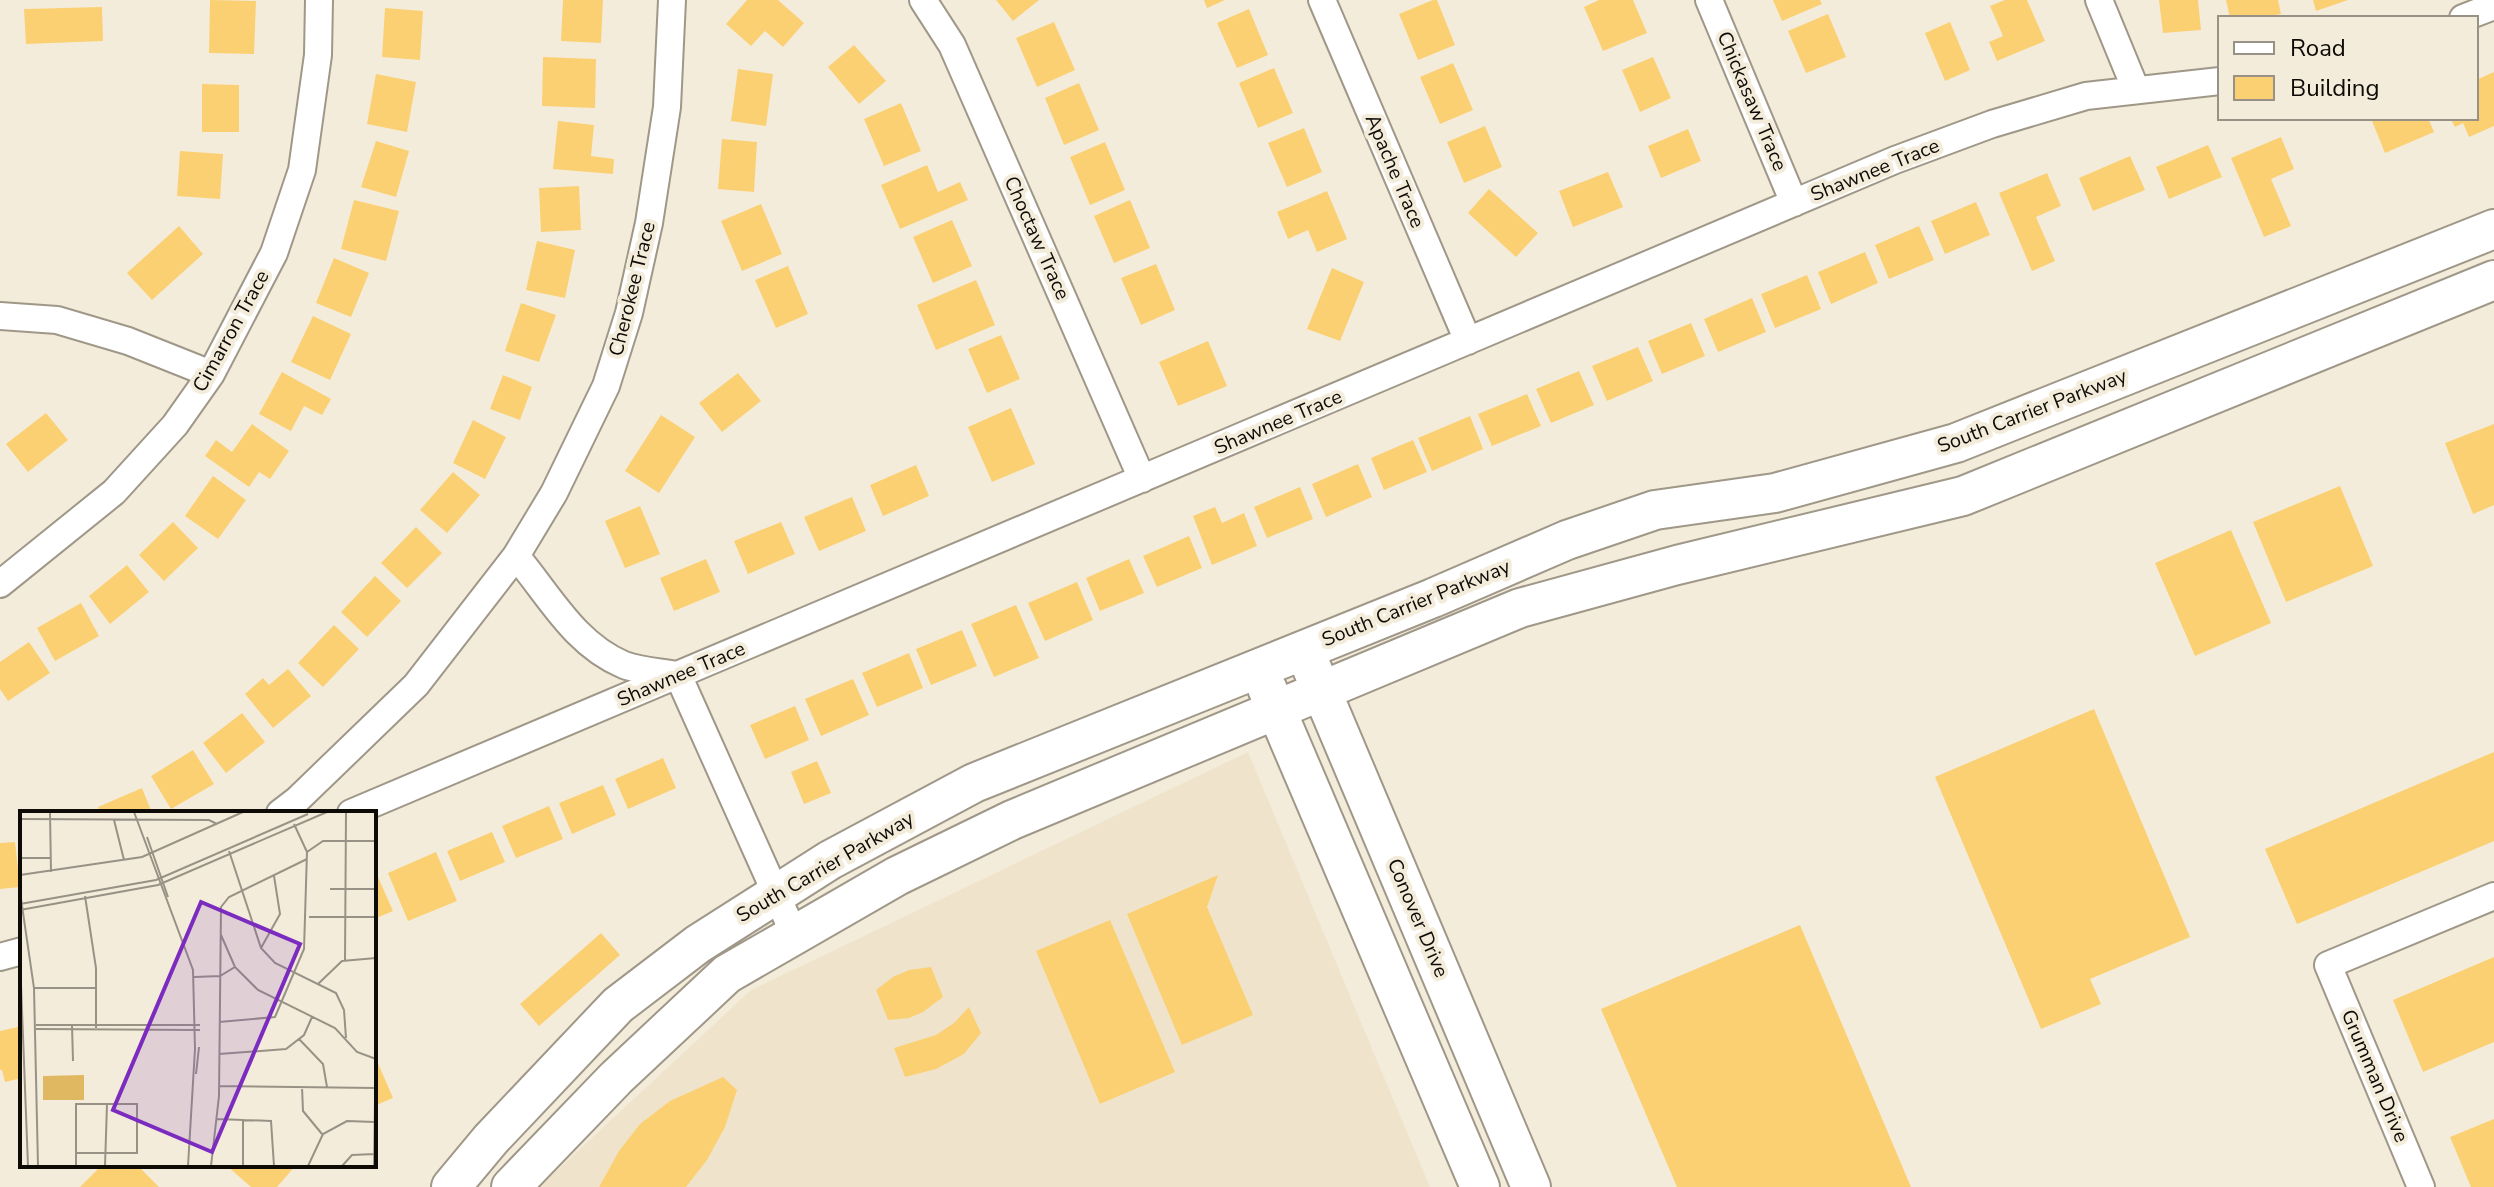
<svg xmlns="http://www.w3.org/2000/svg" width="2494" height="1187" font-family="'Nunito Sans',sans-serif">
	<style>
		.built { fill: #efe4cb }
		.building { fill: #fbd073 }
		.lines { fill: none; stroke-linecap: round; stroke-linejoin: round }
		.street-casing { stroke: #9f9787; stroke-width: 30 }
		.secondary-casing { stroke: #9f9787; stroke-width: 42 }
		.street { stroke: #fff; stroke-width: 26 }
		.secondary { stroke: #fff; stroke-width: 38 }
		.labels { text-anchor: middle; dominant-baseline: central; stroke-width: 8; stroke-linejoin: round; paint-order: stroke }
		.street-label { font-size: 20px; fill: #0e0b06; stroke: #f4ecdb }
		.inset-road { fill: none; stroke: #989286; stroke-width: 2 }
		.view { fill: #7b2cbf; fill-opacity: 0.15; stroke: #7b2cbf; stroke-width: 4 }
		.inset-edge { fill: none; stroke: #0e0b06; stroke-width: 4 }
	</style>
	<rect width="100%" height="100%" fill="#f4ecdb"/>
	<!-- built -->
	<path class="built" d="M1248,752L1430,1187H539L751,990Z"/>
	<!-- building -->
	<path class="building" d="M210,0L256,1L254,54L209,53Z
		M563,0H603L601,43L561,41Z
		M747,0H778L804,23L783,47L765,31L751,46L726,24Z
		M996,0H1039L1013,21Z
		M1204,0H1225L1207,8Z
		M1433,0H1437L1455,45L1418,60L1399,14Z
		M1599,0H1633L1647,33L1603,51L1584,7Z
		M1773,0H1820L1822,4L1782,21Z
		M2005,0H2027L2045,41L1997,61L1989,42L2003,36L1990,6Z
		M2159,0H2198L2201,30L2163,33Z
		M2226,0H2278L2281,14L2262,18H2230Z
		M2313,0H2348L2316,11Z
		M102,7L103,41L26,44L24,9Z
		M385,8L423,11L420,60L382,57Z
		M1249,9L1268,55L1237,68L1217,23Z
		M1828,14L1846,57L1806,73L1788,31Z
		M1054,22L1075,70L1037,87L1016,38Z
		M1950,22L1970,70L1945,81L1925,33Z
		M854,45L886,81L859,104L828,67Z
		M543,57L596,59L595,108L542,106Z
		M1653,57L1671,98L1640,112L1622,70Z
		M1453,63L1473,110L1440,124L1420,77Z
		M1274,68L1293,113L1258,128L1239,83Z
		M738,69L773,74L766,126L731,121Z
		M2494,72V126L2469,137L2463,123L2455,127L2450,118H2476V80Z
		M376,74L416,82L407,132L367,124Z
		M1079,83L1099,130L1064,145L1045,98Z
		M202,84L239,85V132H202Z
		M901,103L921,151L884,166L864,119Z
		M2380,118H2428L2434,132L2385,153L2372,121Z
		M558,121L594,125L591,156L614,159L613,174L553,169Z
		M1485,126L1502,167L1464,183L1447,142Z
		M1304,128L1322,172L1287,187L1268,143Z
		M1688,129L1701,161L1661,178L1648,146Z
		M2281,137L2294,169L2271,179L2291,226L2264,237L2231,158Z
		M722,139L757,142L754,192L718,189Z
		M376,141L409,151L396,197L361,187Z
		M1105,142L1125,190L1090,205L1070,157Z
		M2208,145L2222,177L2169,199L2156,167Z
		M180,151L223,154L220,199L177,196Z
		M2130,156L2145,190L2093,211L2079,178Z
		M927,165L938,192L960,182L968,200L900,229L881,185Z
		M1608,172L1623,207L1573,227L1559,191Z
		M2047,173L2061,206L2036,217L2055,261L2032,271L1999,193Z
		M579,186L581,230L541,232L539,188Z
		M1489,189L1538,233L1516,257L1468,213Z
		M1327,191L1347,239L1317,252L1308,230L1288,239L1277,212Z
		M354,200L399,211L386,261L341,249Z
		M1130,200L1150,248L1114,263L1094,216Z
		M1976,202L1990,235L1945,254L1931,221Z
		M761,204L782,254L742,271L721,221Z
		M952,220L972,266L933,283L913,237Z
		M179,226L203,254L152,300L127,273Z
		M1919,226L1934,260L1889,279L1875,245Z
		M537,241L575,250L565,298L526,290Z
		M1865,252L1878,283L1831,304L1818,272Z
		M334,258L369,273L351,317L316,303Z
		M1156,264L1175,310L1141,325L1121,278Z
		M788,266L808,314L776,328L755,280Z
		M1332,268L1364,282L1340,341L1307,329Z
		M1807,275L1821,309L1775,328L1761,294Z
		M976,280L995,325L936,350L917,305Z
		M1752,298L1766,332L1718,352L1704,319Z
		M521,303L556,315L539,362L505,351Z
		M313,316L351,334L330,380L291,362Z
		M1691,323L1705,356L1662,374L1648,341Z
		M1001,335L1020,379L987,393L968,349Z
		M1208,341L1227,386L1178,406L1159,362Z
		M1638,347L1653,381L1607,401L1592,366Z
		M1579,371L1594,405L1551,423L1536,389Z
		M282,372L331,399L322,415L304,406L291,431L259,414Z
		M738,373L761,401L722,432L699,403Z
		M503,375L532,387L520,420L490,409Z
		M1527,394L1541,426L1492,446L1478,414Z
		M1011,408L1035,464L992,482L968,427Z
		M46,413L68,440L28,472L6,444Z
		M661,415L695,437L659,493L625,471Z
		M1470,416L1483,449L1432,471L1418,438Z
		M473,420L506,437L485,479L453,463Z
		M252,424L289,451L270,479L259,472L249,487L205,456L216,440L232,452Z
		M2494,424V505L2473,514L2445,443Z
		M1413,440L1427,472L1384,490L1371,458Z
		M1358,464L1372,497L1326,517L1312,484Z
		M916,465L929,496L883,516L870,485Z
		M453,472L480,495L447,533L420,510Z
		M213,476L246,500L218,539L185,516Z
		M2340,486L2373,566L2286,602L2253,522Z
		M1300,487L1313,519L1267,538L1254,507Z
		M852,497L866,531L819,551L804,517Z
		M640,506L660,554L625,568L605,521Z
		M1215,507L1222,523L1244,513L1257,546L1212,565L1193,516Z
		M173,522L198,548L164,581L139,555Z
		M781,522L795,554L748,574L734,541Z
		M416,527L442,553L407,588L381,563Z
		M2231,530L2271,623L2195,656L2155,563Z
		M1189,536L1202,568L1157,587L1143,556Z
		M706,559L720,592L674,611L660,578Z
		M1129,559L1144,593L1100,611L1086,578Z
		M127,565L149,592L110,624L89,596Z
		M375,576L401,601L367,637L341,612Z
		M1077,582L1093,620L1045,641L1028,603Z
		M81,603L99,636L55,661L37,628Z
		M1016,605L1039,658L994,677L971,624Z
		M334,625L359,649L323,687L298,663Z
		M962,630L977,666L931,685L916,649Z
		M29,642L50,673L8,701L0,689V662Z
		M909,653L923,688L877,707L862,673Z
		M288,669L311,696L273,728L245,694L263,678L269,685Z
		M853,679L869,715L821,736L805,699Z
		M795,706L809,740L765,759L750,725Z
		M2094,709L2190,937L2090,979L2101,1004L2041,1029L1935,777Z
		M242,713L265,742L226,773L203,743Z
		M193,750L214,784L171,809L151,776Z
		M2494,752V841L2297,924L2265,849Z
		M663,758L676,788L628,809L615,779Z
		M817,761L831,793L804,804L791,772Z
		M603,785L616,815L572,834L559,803Z
		M142,788L152,813H100L98,807Z
		M549,806L563,839L516,858L502,826Z
		M492,832L505,862L460,881L447,851Z
		M15,842L20,887L0,889V843Z
		M436,852L457,901L408,921L388,873Z
		M1218,875L1207,907L1253,1015L1182,1045L1127,914Z
		M378,877L393,911L374,919V879Z
		M1110,920L1175,1072L1100,1104L1036,951Z
		M1800,925L1911,1187H1677L1601,1009Z
		M601,933L620,955L539,1026L520,1004Z
		M2494,957V1042L2423,1072L2393,1000Z
		M931,967L943,997L923,1012L909,1018L888,1020L876,990L893,977L909,970Z
		M969,1007L981,1033L964,1054L936,1069L905,1077L894,1048L936,1035L954,1023Z
		M22,1026V1078L5,1082L2,1070H0V1031Z
		M374,1054L393,1098L374,1106Z
		M723,1077L737,1090L725,1127L707,1160L686,1187H599L619,1151L640,1124L670,1101Z
		M2494,1119V1187H2471L2450,1137Z
		M102,1165H137L159,1187H80Z
		M226,1165H296L277,1187H251Z"/>
	<g class="lines">
		<!-- street casing -->
		<g class="street-casing">
			<path id="street" d="M672,0L667,107L649,223L629,313L606,386L554,493L516,556C549,595 574,644 624,665C640,671 661,672 678,675L794,934
				M923,0L952,45L1142,479
				M1322,0L1468,341
				M1709,0L1794,203
				M2099,0L2136,90
				M2463,18L2494,6
				M0,316L57,320L128,341L211,374
				M0,584L114,492L175,425L211,374L274,253L302,170L318,55L319,0
				M280,813L297,800L416,685L516,556
				M351,813L1895,160L1992,124L2086,96L2220,81
				M0,957L22,951
				M2421,1187L2328,965L2494,896"/>
		</g>
		<!-- secondary casing -->
		<g class="secondary-casing">
			<path id="secondary" d="M1311,666L1531,1187
				M1267,688L1480,1187
				M451,1187L491,1139L618,1005L698,944L830,860L974,783L1433,598L1567,540L1655,510L1775,493L1956,443L2494,229
				M511,1187L616,1078L727,974L897,876L1012,820L1520,608L1677,565L1963,496L2494,280"/>
		</g>
		<!-- street -->
		<use href="#street" class="street"/>
		<!-- secondary -->
		<use href="#secondary" class="secondary"/>
	</g>
	<g class="labels">
		<!-- street labels -->
		<g class="street-label">
			<text transform="translate(1752 101) rotate(67)">Chickasaw Trace</text>
			<text transform="translate(1875 170) rotate(-22)">Shawnee Trace</text>
			<text transform="translate(1395 171) rotate(67)">Apache Trace</text>
			<text transform="translate(1037 238) rotate(66)">Choctaw Trace</text>
			<text transform="translate(632 289) rotate(-76)">Cherokee Trace</text>
			<text transform="translate(231 331) rotate(-61)">Cimarron Trace</text>
			<text transform="translate(2032 411) rotate(-21)">South Carrier Parkway</text>
			<text transform="translate(1278 422) rotate(-23)">Shawnee Trace</text>
			<text transform="translate(1416 603) rotate(-22)">South Carrier Parkway</text>
			<text transform="translate(681 674) rotate(-23)">Shawnee Trace</text>
			<text transform="translate(825 867) rotate(-30)">South Carrier Parkway</text>
			<text transform="translate(1418 918) rotate(67)">Conover Drive</text>
			<text transform="translate(2375 1076) rotate(67)">Grumman Drive</text>
		</g>
	</g>
	<!-- overview -->
	<g transform="translate(20 811)">
		<rect width="356" height="356" fill="#f4ecdb"/>
		<path d="M64,264V289H23V265Z" fill="#e0b861"/>
		<path class="inset-road" d="M30,1L31,61M114,1L173,159L175,238L168,355M0,8L189,9L197,13M94,9L104,49M127,26L148,86M209,40L241,137L255,152L316,182L324,199L326,227M287,41L303,30H356M0,47H30M0,64L122,46L223,1M310,78H356M0,81L14,177L18,355M65,85L76,157V217M0,93L136,69L288,3M0,99L138,74L307,1M289,106H356M201,124L215,156M241,137L260,103L254,65M0,147L8,355M325,149L326,1M174,166L200,165L215,156L238,179L315,217L337,241L356,248M298,173L322,150L356,147M14,177H76M199,211L255,206L284,138L287,41L274,13M16,214H180M52,215L53,250M16,218L180,219M279,228L303,253L307,276M199,243L266,238L284,224L292,206M176,263L179,236M199,275L355,277M282,276L283,300L302,323M197,308L251,310L254,355M56,355V293H117V342H56M85,355L87,293M191,355L199,285L201,96L209,86L287,48M223,355V308M288,355L303,323L327,310L355,311M322,355L332,344L355,343M354,355L356,223"/>
		<path class="view" d="M181,91L280,133L192,341L93,299Z"/>
		<rect width="356" height="356" class="inset-edge"/>
	</g>
	<!-- legend -->
	<rect x="2218" y="16" width="260" height="104" fill="#f4ecdb" stroke="#989286" stroke-width="2"/>
	<rect x="2234" y="42" width="40" height="12" fill="#ffffff" stroke="#989286" stroke-width="2"/>
	<text x="2290" y="56" font-size="24" fill="#0e0b06">Road</text>
	<rect x="2234" y="76" width="40" height="24" fill="#fbd073" stroke="#989286" stroke-width="2"/>
	<text x="2290" y="96" font-size="24" fill="#0e0b06">Building</text>
</svg>
